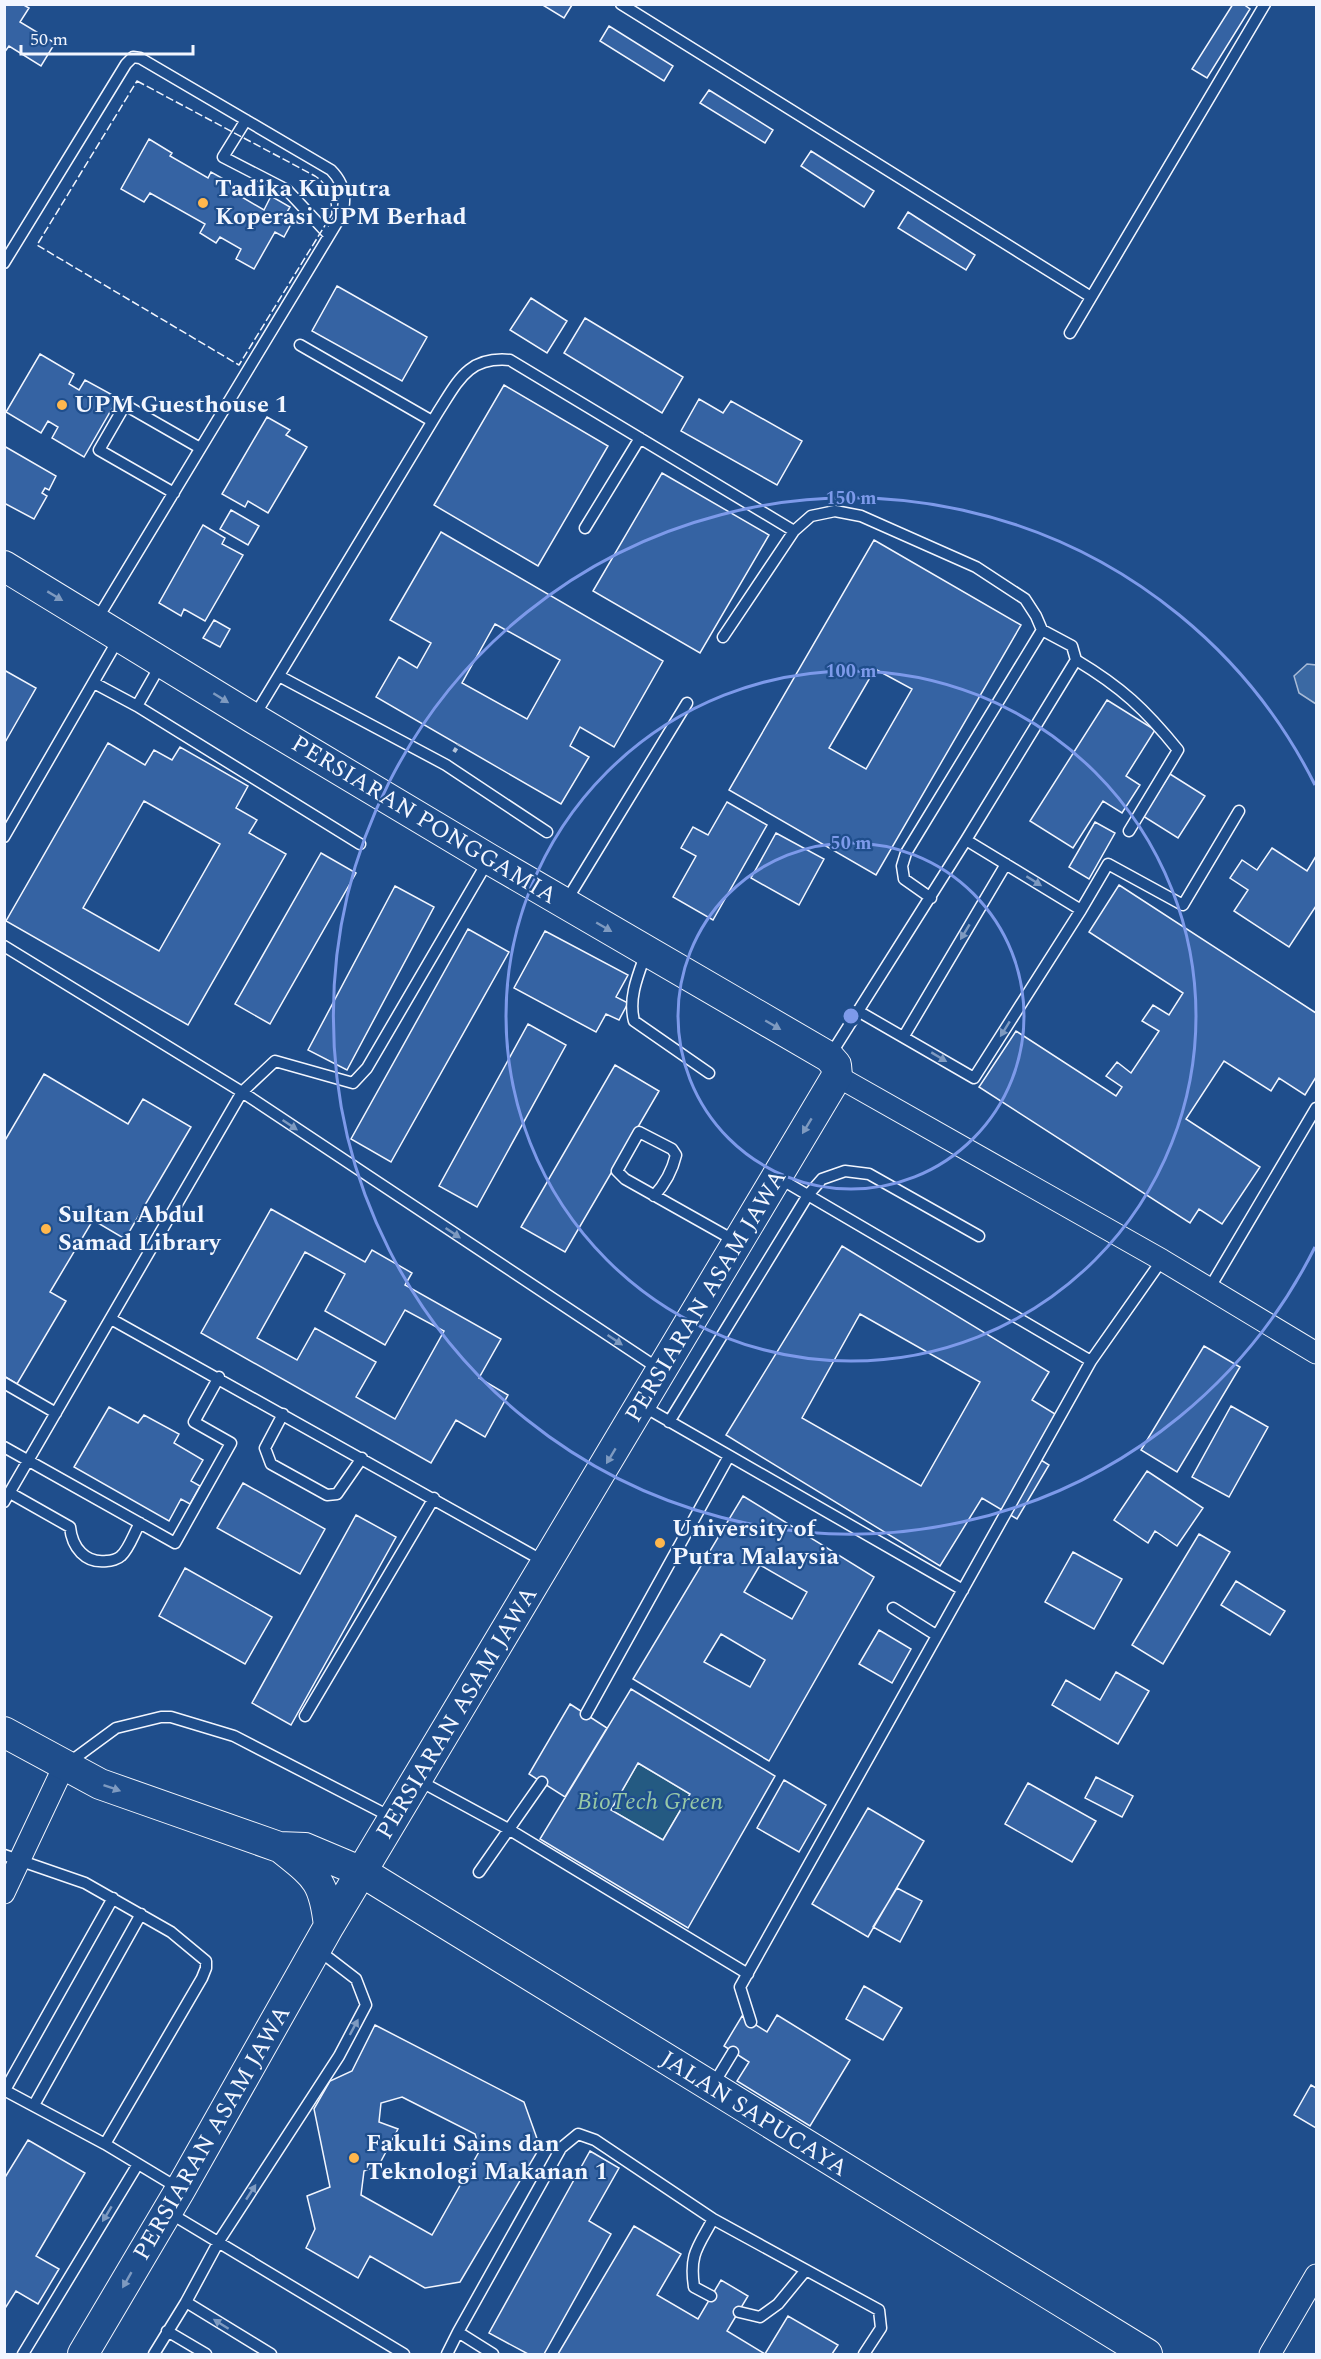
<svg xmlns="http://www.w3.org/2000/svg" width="1321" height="2359" font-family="Spectral,serif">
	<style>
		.green { fill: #245a82; stroke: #a8bbd7; stroke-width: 1.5 }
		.water { fill: #3b69a3; stroke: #a8bbd7; stroke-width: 1.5 }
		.building { fill: #3563a3; stroke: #f2f6ff; stroke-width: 1.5; fill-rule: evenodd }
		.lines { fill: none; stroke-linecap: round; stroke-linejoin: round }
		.lane-casing { stroke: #f2f6ff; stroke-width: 13 }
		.street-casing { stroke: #f2f6ff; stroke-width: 23 }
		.secondary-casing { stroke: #f2f6ff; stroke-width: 32 }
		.path { stroke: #b3c4dc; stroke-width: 4; stroke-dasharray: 4.5 3; stroke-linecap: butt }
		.lane { stroke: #1f4e8c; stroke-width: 10 }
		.street { stroke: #1f4e8c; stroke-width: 21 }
		.secondary { stroke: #1f4e8c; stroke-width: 30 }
		.fence { stroke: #f2f6ff; stroke-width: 1.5; stroke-dasharray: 8 3; stroke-linecap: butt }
		.oneway { fill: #7e9ac0 }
		.ring { fill: none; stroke: #7d9aea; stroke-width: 3 }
		.poi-dot { fill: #ffb74d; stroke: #1f4e8c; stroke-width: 2 }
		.labels { text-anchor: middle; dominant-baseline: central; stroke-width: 4.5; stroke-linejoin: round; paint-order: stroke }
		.poi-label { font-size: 24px; font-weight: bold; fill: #f2f6ff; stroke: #1f4e8c; text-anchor: start }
		.street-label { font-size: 24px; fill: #f2f6ff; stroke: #1f4e8c }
		.park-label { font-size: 24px; font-style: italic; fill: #97c8a6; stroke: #1f4e8c }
		.centre { fill: #7d9aea; stroke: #1f4e8c; stroke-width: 3 }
		.ring-label { font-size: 18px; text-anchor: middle; font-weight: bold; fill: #7d9aea; stroke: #1f4e8c; stroke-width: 4.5; stroke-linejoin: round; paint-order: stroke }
	</style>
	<rect width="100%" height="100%" fill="#1f4e8c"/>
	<!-- green -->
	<path class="green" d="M638,1763L690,1794L663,1840L611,1810Z"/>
	<!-- water -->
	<path class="water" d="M1307,664L1316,665V704L1299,693L1294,676Z"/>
	<!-- building -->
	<path class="building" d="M4,4H22L29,8L20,22L55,43L41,66L9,46L4,53Z
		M541,4H572V5L564,18Z
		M1233,4H1243L1250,9L1207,78L1192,69Z
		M609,26L673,66L664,81L600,41Z
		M709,90L773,130L765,143L700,103Z
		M149,139L172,153L170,156L208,178L211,172L238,187L235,193L264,210L271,196L290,207L283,219L291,224L284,237L275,232L254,269L236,259L241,249L220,237L216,243L200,233L205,224L150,193L144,202L121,189Z
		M811,151L874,191L864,207L801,166Z
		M908,212L975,255L966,270L898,228Z
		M337,286L427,337L402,381L312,331Z
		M531,298L567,321L547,353L510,330Z
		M585,318L683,377L662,413L564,353Z
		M40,354L74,374L69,384L79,390L85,380L118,398L84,457L52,438L58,427L48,421L41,433L6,412Z
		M504,385L608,446L538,566L434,505Z
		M699,399L723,413L731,401L802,441L777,485L681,431Z
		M267,417L290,430L286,435L307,447L268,513L248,501L245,507L222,494Z
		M4,446L56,476L49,490L45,488L42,493L47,496L34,519L4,503Z
		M662,473L769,535L700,653L593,591Z
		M231,510L259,526L248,545L220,529Z
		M203,525L225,538L222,544L243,555L205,621L184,609L181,616L159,603Z
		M441,532L663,661L614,747L580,727L570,746L589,757L561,804L376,697L399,657L417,668L431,643L390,620ZM495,624L560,660L527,719L462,683Z
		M874,540L1021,625L876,875L729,790ZM875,669L912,689L866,769L829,748Z
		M214,620L230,629L220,647L203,638Z
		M4,670L36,688L4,744Z
		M1107,700L1155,730L1126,776L1140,785L1122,813L1103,801L1073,848L1030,821Z
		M108,743L145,765L154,750L172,760L180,747L248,786L236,808L257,820L249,833L286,854L188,1025L6,921ZM144,801L220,844L159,951L83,908Z
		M1170,774L1205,796L1178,838L1143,816Z
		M727,802L767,825L713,920L673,897L696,856L681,848L693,827L708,835Z
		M1095,822L1115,833L1089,879L1069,867Z
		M776,833L824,859L799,905L751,878Z
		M1272,848L1307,871L1316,856V906L1289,947L1234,911L1248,890L1230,878L1242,860L1257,870Z
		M321,853L356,873L270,1024L235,1004Z
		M1119,885L1316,1013V1077L1305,1095L1279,1078L1271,1091L1224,1061L1186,1119L1260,1167L1222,1224L1199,1209L1190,1223L979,1087L1016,1031L1116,1096L1122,1087L1106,1076L1117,1062L1131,1073L1159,1031L1142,1021L1153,1005L1169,1015L1183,993L1089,932Z
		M395,886L434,907L347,1070L308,1050Z
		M468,929L509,952L391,1162L351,1139Z
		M545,931L628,975L616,997L628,1003L619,1020L606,1014L596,1032L514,988Z
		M528,1024L566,1045L477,1207L439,1186Z
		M615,1065L659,1091L565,1252L521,1227Z
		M44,1074L128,1124L143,1099L191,1127L125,1239L93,1220L50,1292L66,1301L17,1384L4,1376V1142Z
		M271,1209L365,1262L372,1250L412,1273L405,1285L501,1339L479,1378L508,1395L485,1437L456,1420L431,1463L201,1333ZM305,1252L345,1274L325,1311L385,1345L405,1310L444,1331L395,1419L356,1397L376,1362L315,1328L297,1360L257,1338Z
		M842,1246L1049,1372L1032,1400L1060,1417L1036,1457L1049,1465L1017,1519L982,1498L940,1566L726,1435ZM860,1314L980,1382L921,1486L802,1418Z
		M1204,1346L1240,1367L1177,1472L1141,1450Z
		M1231,1406L1268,1427L1229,1497L1192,1477Z
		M109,1407L138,1423L144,1415L179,1434L174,1443L203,1460L191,1481L200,1486L190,1504L181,1499L169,1521L74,1467Z
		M1147,1471L1203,1508L1177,1546L1155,1531L1148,1543L1114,1520Z
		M243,1483L325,1529L300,1574L217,1528Z
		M743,1496L874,1577L769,1761L633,1679ZM760,1565L807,1592L792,1619L744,1592ZM721,1634L765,1660L750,1687L704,1662Z
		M356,1515L396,1537L291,1725L252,1703Z
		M1199,1534L1230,1552L1163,1664L1132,1645Z
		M1073,1552L1122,1579L1094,1629L1045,1602Z
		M185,1568L272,1617L245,1664L159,1616Z
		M1236,1581L1285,1611L1270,1635L1221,1605Z
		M879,1630L911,1649L892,1683L859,1664Z
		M1116,1672L1149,1691L1118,1744L1052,1705L1066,1680L1100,1700Z
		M631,1689L775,1776L688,1928L540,1839ZM638,1763L690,1794L663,1840L611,1810Z
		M570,1704L607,1728L565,1797L529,1774Z
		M1096,1777L1133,1796L1122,1817L1085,1798Z
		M784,1780L826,1805L799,1852L757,1828Z
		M1028,1783L1096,1821L1072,1862L1005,1824Z
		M868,1808L924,1841L868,1937L812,1904Z
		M897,1888L922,1901L900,1942L873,1927Z
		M864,1986L902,2008L883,2040L846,2019Z
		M777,2015L850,2060L810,2126L737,2081L749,2062L724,2046L742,2016L767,2032Z
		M375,2025L524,2102L540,2147L460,2282L425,2288L370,2256L358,2278L306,2248L315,2229L307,2196L330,2187L314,2109L330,2081L352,2071ZM402,2097L475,2134L480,2150L432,2235L361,2195L364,2171L379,2165L398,2129L379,2122L381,2103Z
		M1311,2085L1316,2088V2128L1294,2115Z
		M28,2140L85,2173L36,2256L59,2269L38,2304L16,2291L4,2310V2179Z
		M590,2151L619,2168L589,2221L611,2234L544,2354H528L489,2333Z
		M634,2226L681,2254L657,2295L698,2319L721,2280L748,2296L727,2331L765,2354L788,2316L838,2345L832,2354H558Z"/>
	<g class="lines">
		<!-- lane casing -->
		<g class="lane-casing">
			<path id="lane" d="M621,4L1091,297
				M246,120L223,157L287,190L329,235
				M4,263L126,64L133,57L140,58L331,170C344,183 347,199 341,216L96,621
				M1070,333L1265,4
				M300,345L432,421
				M174,493L99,450L125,405L200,448
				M585,528L640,438
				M723,637L794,531L811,516L835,511L861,516L976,567L1025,599L1036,616L1042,630L1072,646L1076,660L966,840L831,1054
				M1076,660C1121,687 1145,709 1178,750L1129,831
				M279,676L446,765L547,832
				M94,683L137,706L161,664
				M137,706L360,844
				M255,715L438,412C458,381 468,356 510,360L794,531
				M4,837L119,638
				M931,898L904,879L902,866L906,853L1042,630
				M565,903L687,703
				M1081,910L1108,864L1183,905L1239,811
				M4,946L242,1092L659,1369
				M646,953C638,975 628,998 634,1021L709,1073
				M858,1011L974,1078L1081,910L966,840
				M904,1036L1006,864
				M777,1177L1091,1361
				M654,1196C665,1184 672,1172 676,1155L672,1149L639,1132L617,1171L625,1179L737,1242
				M1209,1289L1316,1108
				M111,1319L545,1562
				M4,1383L56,1413
				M641,1405L963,1590
				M283,1414L265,1448L271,1464L327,1495L337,1494L362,1458
				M669,1422L808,1195L822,1179L845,1171L869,1174L979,1236
				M4,1447L175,1543L231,1443L194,1422L219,1377
				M10,1493L70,1527C72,1547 85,1564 107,1561C111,1561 118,1559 121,1556C129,1549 134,1533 140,1523
				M4,1502L242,1092L275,1061L353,1083L367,1068L488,861
				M893,1608L936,1635
				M586,1714L729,1456
				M305,1716L434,1498
				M67,1764L116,1728L161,1717H171L234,1736L391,1817
				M418,1780L510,1830L748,1974
				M4,1855L85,1883L171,1932L206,1961V1968L202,1978L105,2144L178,2188
				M479,1872L542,1782
				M751,2022L740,1987L1091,1361L1162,1260
				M713,2085L733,2052
				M4,2090L105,2144
				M5,2090L113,1898
				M34,2105L141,1914
				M168,2212L404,2354
				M711,2296L694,2287C689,2254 698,2247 713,2219
				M739,2312L760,2317L778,2304L806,2270
				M167,2331L206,2354
				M458,2332L561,2148L578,2134L595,2140L713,2219L879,2310L881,2328L864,2354
				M23,2354L138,2164
				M154,2354L186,2302
				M271,2354L186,2302L219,2241L339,2056L366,2005L356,1979L317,1949
				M447,2354L458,2332L493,2354"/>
		</g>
		<!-- street casing -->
		<g class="street-casing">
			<path id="street" d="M837,1076L1162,1260L1316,1353
				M4,1893L64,1766
				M1270,2354L1316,2275"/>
		</g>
		<!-- secondary casing -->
		<g class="secondary-casing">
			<path id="secondary" d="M4,566L253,718L489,859L829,1057L836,1065L837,1076L329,1926L180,2190L83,2354
				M4,1732L100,1784L279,1847L305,1848L362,1872L1147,2354
				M281,1848C316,1876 324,1880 329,1926"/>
		</g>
		<!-- path -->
		<path class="path" d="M454,752L459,744"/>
		<!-- lane -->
		<use href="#lane" class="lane"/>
		<!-- street -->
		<use href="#street" class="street"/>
		<!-- secondary -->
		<use href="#secondary" class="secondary"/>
		<!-- fence -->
		<path class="fence" d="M137,81L315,176C330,186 331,198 332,214L239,365L37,245Z"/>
	</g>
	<!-- one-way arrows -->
	<defs><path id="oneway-solid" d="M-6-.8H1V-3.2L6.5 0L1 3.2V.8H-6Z" transform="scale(1.5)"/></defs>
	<g class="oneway">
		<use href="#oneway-solid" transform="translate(55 596) rotate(31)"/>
		<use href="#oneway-solid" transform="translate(221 698) rotate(32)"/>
		<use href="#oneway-solid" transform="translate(1034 881) rotate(32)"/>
		<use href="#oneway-solid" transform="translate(604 927) rotate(30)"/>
		<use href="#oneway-solid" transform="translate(965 932) rotate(121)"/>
		<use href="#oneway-solid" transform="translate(773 1025) rotate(30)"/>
		<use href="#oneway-solid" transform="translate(1005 1029) rotate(122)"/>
		<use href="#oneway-solid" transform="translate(939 1057) rotate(31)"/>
		<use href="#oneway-solid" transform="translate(290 1125) rotate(34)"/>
		<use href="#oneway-solid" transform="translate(807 1126) rotate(121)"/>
		<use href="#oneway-solid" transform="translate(453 1233) rotate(34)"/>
		<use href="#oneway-solid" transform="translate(615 1340) rotate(34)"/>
		<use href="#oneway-solid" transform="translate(611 1456) rotate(121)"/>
		<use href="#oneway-solid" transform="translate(112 1788) rotate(19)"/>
		<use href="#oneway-solid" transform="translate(354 2027) rotate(-62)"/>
		<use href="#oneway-solid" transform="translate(251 2192) rotate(-57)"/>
		<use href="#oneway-solid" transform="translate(107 2214) rotate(121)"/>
		<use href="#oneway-solid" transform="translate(127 2280) rotate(120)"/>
		<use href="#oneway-solid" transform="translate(221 2324) rotate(-148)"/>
	</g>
	<!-- distance rings -->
	<g class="ring">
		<circle cx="851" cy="1016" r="173"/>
		<circle cx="851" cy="1016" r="345"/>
		<path d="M1315 1247A518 518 0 1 1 1315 785"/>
	</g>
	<!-- markers -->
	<g class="poi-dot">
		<circle cx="203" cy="203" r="6"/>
		<circle cx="62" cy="405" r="6"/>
		<circle cx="46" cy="1229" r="6"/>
		<circle cx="660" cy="1543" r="6"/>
		<circle cx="354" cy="2158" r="6"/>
	</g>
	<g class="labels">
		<!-- poi labels -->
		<g class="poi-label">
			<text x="215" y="189">Tadika Kuputra<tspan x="215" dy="28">Koperasi UPM Berhad</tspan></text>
			<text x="74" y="405">UPM Guesthouse 1</text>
			<text x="58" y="1215">Sultan Abdul<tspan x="58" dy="28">Samad Library</tspan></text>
			<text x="672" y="1529">University of<tspan x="672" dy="28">Putra Malaysia</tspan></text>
			<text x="366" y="2144">Fakulti Sains dan<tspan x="366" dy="28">Teknologi Makanan 1</tspan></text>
		</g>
		<!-- street labels -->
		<g class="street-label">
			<text transform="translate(424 820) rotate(31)">PERSIARAN PONGGAMIA</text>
			<text transform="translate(706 1296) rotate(-59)">PERSIARAN ASAM JAWA</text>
			<text transform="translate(457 1713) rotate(-59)">PERSIARAN ASAM JAWA</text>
			<text transform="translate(754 2114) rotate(32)">JALAN SAPUCAYA</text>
			<text transform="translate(212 2133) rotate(-60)">PERSIARAN ASAM JAWA</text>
		</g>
		<!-- park labels -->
		<g class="park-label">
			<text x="650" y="1802">BioTech Green</text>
		</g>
	</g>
	<circle cx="851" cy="1016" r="9" class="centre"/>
	<g class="ring-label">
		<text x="851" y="504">150 m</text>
		<text x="851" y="677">100 m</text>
		<text x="851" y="849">50 m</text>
	</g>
	<!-- border -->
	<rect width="1321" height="2359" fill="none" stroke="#f2f6ff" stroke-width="12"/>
	<!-- scale -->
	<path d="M21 45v9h172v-9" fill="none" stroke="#f2f6ff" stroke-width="3"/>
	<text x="30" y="45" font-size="18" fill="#f2f6ff" stroke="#1f4e8c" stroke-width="4.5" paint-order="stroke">50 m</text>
</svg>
